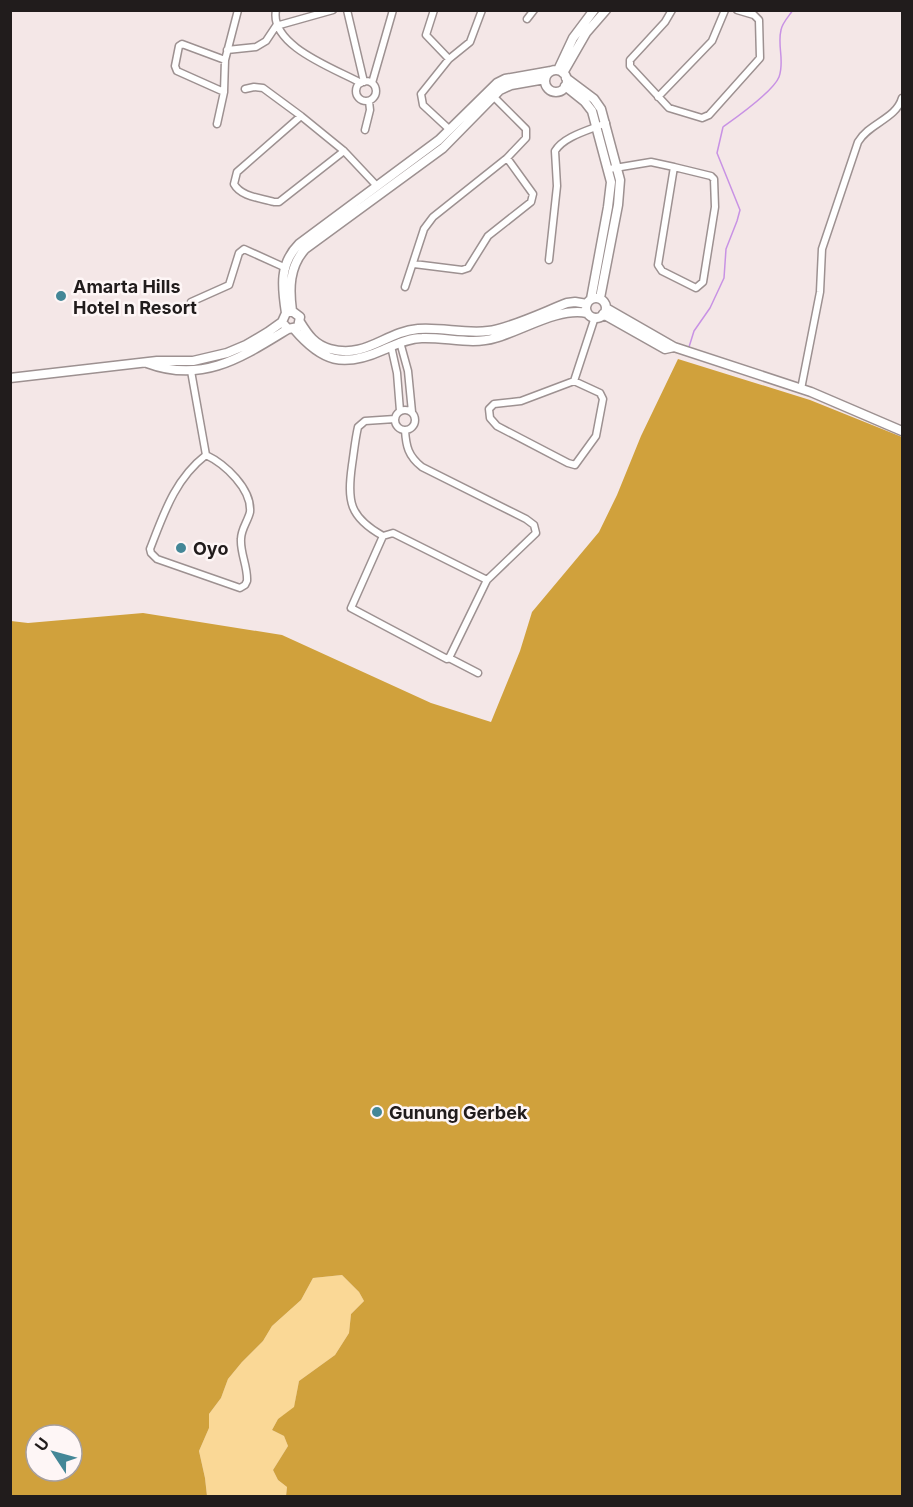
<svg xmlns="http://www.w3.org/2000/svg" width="913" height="1507" font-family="Inter,sans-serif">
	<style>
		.green { fill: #fad896 }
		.forest { fill: #d0a13c; fill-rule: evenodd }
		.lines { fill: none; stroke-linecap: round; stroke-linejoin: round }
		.stream { stroke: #c892e4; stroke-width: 1.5 }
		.street-casing { stroke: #9d9191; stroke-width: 9 }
		.secondary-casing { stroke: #9d9191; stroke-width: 11 }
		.street { stroke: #fff; stroke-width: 6 }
		.secondary { stroke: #fff; stroke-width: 8 }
		.poi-dot { fill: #448797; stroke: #fef6f6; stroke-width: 2 }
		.labels { text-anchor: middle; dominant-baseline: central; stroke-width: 5; stroke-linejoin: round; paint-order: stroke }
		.poi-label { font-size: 18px; font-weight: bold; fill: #211c1c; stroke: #fef6f6; text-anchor: start }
	</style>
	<rect width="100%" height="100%" fill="#f4e7e7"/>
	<!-- green -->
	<path class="green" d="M342,1275L359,1292L364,1301L351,1314L349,1333L335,1355L299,1381L294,1408L278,1419L272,1430L284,1436L288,1446L273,1470L278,1480L287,1487L286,1496H207L205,1478L199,1451L209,1428V1414L221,1398L228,1379L242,1362L263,1341L272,1326L301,1300L313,1278Z"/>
	<!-- forest -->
	<path class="forest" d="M678,359L810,400L902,437V1496H286L287,1487L278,1480L273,1470L288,1446L284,1436L272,1430L278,1419L294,1407L299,1381L335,1355L349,1333L351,1314L364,1301L359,1292L342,1275L313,1278L301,1300L272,1326L263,1341L242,1362L228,1379L221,1398L209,1414V1428L199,1451L205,1478L207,1496H11V621L28,623L143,613L282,635L431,703L491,722L520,651L532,612L599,532L617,495L641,436ZM36,1435H72V1471H36Z"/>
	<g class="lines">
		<!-- stream -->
		<path class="stream" d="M689,347L694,331L710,308L724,278L726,249L737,221L740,210L717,153L723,127C737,117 773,92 779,77C785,61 777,46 781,30C782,23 789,16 793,10"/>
		<!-- street casing -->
		<g class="street-casing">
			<path id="street" d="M276,10C269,46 336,69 361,83
				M347,10L364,82
				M434,10L426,35L449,59
				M672,10L665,22L630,60V66L669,108L702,118L709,115L760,58L759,20L754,15L737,10
				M527,19L534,10
				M227,50L256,47L266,41L276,26L333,10
				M356 91a10 10 0 1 1 20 0a10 10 0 1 1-20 0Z
				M372,83L393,10
				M245,89L254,87L263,88L301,116L344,151L376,185
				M224,92L177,71L175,66L179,46L182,44L225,60
				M658,97L712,41L725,10
				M301,116L237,172L234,184C241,197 261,198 274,202H279L344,151
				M217,124L224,92L225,60L238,10
				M365,130L370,110L369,101
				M450,130L423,105L421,94L449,59L470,42L482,10
				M674,167L711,176L714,179L715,207L703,282L696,288L662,271L658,265Z
				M609,169L651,162L674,167
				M549,260L557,186L555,151C564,136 590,130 606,123
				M414,264L462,270L468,268L488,236L531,202L533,194L507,158
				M405,287L424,229L433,217L507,158L526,138V129L491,94
				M191,302L229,285L239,253L244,249L286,268
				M400,342L408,371L412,412
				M391,346L397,373L400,411
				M191,371L206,455C225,464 252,489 250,512C248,521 241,529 241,539C240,553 248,567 247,581L245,585L240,588L157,559L151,553L150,549C164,513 175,479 206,455
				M574,381L600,393L603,399L596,436L575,465L568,463L497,426L490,418L489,409L494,404L521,401Z
				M574,381L595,317
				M801,389L820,292L822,249L858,142C869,123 896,119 902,98
				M395 420a10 10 0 1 1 20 0a10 10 0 1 1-20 0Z
				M395,419L365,421L358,427C355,440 354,452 352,465C347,501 349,517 383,536L393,533L487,580
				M383,536L351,608L447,659L450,656L487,580L536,533L534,525L526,519L422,467C408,456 406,446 405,430
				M449,658L478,673"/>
		</g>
		<!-- secondary casing -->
		<g class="secondary-casing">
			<path id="secondary" d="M558,70L573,38L594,10
				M545 81a11 11 0 1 1 22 0a11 11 0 1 1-22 0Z
				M563,73L586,33L606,10
				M566,78L594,99L601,109L620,180L618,205L600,298
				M565,86L585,102L592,111L611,182L608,207L591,299
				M586 308a10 10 0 1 1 20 0a10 10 0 1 1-20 0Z
				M606,308L674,347L811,392L902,431
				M292,311C289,289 289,267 305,249L443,148L500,90L511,85L545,79
				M286,313C282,287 279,264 299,244L439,140L497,83L505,79L551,71
				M603,314L665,349L674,347
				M300,322C308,335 315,345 330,349C366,359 385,332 418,329C441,327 465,334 488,331C509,329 546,311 567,303L575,302L587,304
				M294,329C322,362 343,368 383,350C395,345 408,338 422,338C445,337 473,345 495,338C523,330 559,307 587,313
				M147,363C203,384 242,357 288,329
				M10,378L157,361H193L227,353L246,345L268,332L282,322L286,313L292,311L300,317L298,327L288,329L282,322"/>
		</g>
		<!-- street -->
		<use href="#street" class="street"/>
		<!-- secondary -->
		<use href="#secondary" class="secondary"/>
	</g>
	<!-- markers -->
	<g class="poi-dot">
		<circle cx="61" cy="296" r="6"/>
		<circle cx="181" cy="548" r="6"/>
		<circle cx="377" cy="1112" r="6"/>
	</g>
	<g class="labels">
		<!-- poi labels -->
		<g class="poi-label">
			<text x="73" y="286">Amarta Hills<tspan x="73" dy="21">Hotel n Resort</tspan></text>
			<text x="193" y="548">Oyo</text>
			<text x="389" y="1112">Gunung Gerbek</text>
		</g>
	</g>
	<!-- border -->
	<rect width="913" height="1507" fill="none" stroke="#211c1c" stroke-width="24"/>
	<!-- north arrow -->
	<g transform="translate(54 1453) rotate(306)"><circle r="28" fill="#fef6f6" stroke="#a69f9f" stroke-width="1.5"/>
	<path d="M0-4.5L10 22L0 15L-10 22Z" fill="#448797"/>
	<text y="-9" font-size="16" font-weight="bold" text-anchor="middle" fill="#211c1c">U</text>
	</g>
</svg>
